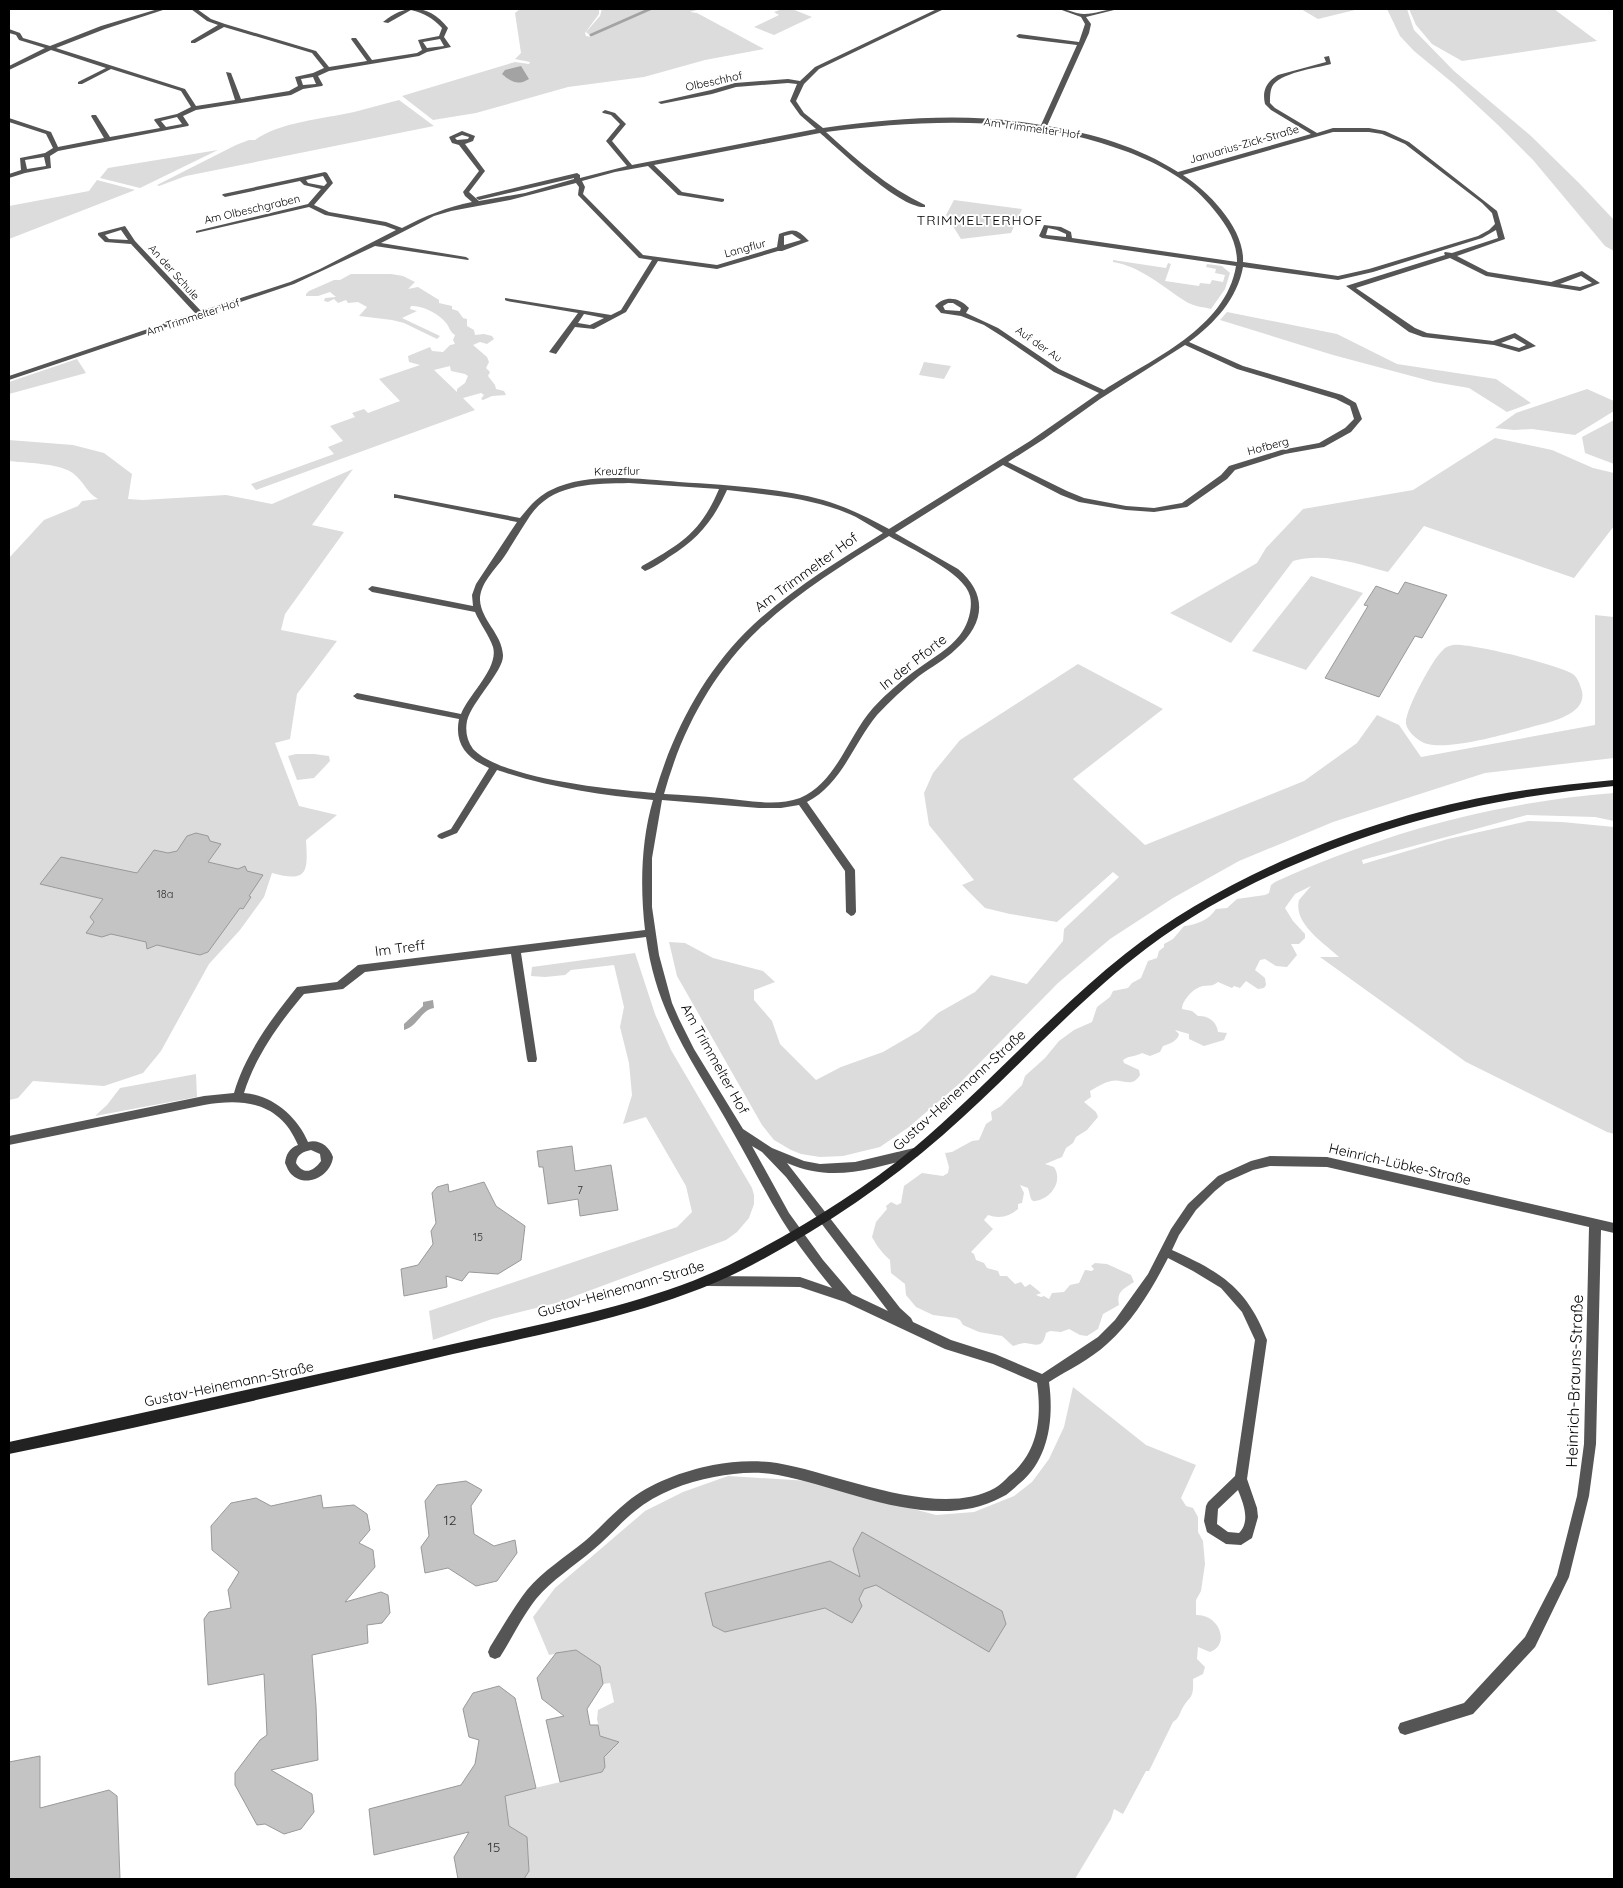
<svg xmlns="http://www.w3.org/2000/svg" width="1623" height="1888" font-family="Quicksand,sans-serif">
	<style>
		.green { fill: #dcdcdc; fill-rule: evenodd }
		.water { fill: #a3a3a3 }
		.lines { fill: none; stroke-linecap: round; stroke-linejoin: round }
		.stream { stroke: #a3a3a3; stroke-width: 3 }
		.building { fill: #c4c4c4; stroke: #999 }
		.street { fill: #555; fill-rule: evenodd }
		.secondary { fill: #222; fill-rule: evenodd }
		.labels { text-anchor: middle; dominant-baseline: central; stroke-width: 4; stroke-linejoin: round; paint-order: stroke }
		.far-street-label { font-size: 11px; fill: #000; stroke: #fff }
		.number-label { font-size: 11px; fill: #313131 }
		.far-quarter-label { font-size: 14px; letter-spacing: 1px; fill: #000; stroke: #fff }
		.street-label { font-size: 14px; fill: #000; stroke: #fff }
		.near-number-label { font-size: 14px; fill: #313131 }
		.near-street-label { font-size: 16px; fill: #000; stroke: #fff }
	</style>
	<rect width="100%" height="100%" fill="#fff"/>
	<!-- green -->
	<path class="green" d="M520,9H599V14L585,33L586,36L592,37L586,32L600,16L602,9H700L690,12L697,13L764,49L705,60L644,77L568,87L476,113L433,120L402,96L515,62L529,64L530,62L515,59L521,53L515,13Z
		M782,9H792L812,17L774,35L754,27L779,15L774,12Z
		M1301,9H1359L1318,19Z
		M1387,9H1407L1414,30L1454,71L1531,136L1580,184L1614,220V251L1605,246L1533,160L1498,125L1454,84L1414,51L1400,36Z
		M1409,9H1554L1597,41L1462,61L1432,44L1416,25Z
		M399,100L434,126L186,176L159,186L157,185L236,145L249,140H255C280,122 322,119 354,112C369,108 384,104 399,100Z
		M218,150L140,188L100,178L108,168Z
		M97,180L135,190L9,239V206L89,191Z
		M954,200L1022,209L1011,233L961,239L946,215Z
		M1113,260L1166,268L1168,263L1171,264L1165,281L1199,286L1200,283L1210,284L1212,280L1223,282L1225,275L1215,273L1216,269L1206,267L1207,264L1222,266L1230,273L1225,289L1211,309C1203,307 1192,306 1185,301C1163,287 1140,266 1113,262Z
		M351,274H391L403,276L415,282L408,289L418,287L439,300V303L452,306V309L458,311L463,318L467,319V326L474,330L475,335L484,334L492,336L494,339L487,344L480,342L473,345L487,357L489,362L486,368L490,372L488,376L495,385L496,389L504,391L506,395L492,396L483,400L481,399L484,395L481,393L463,398L475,410L256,490L251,484L334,454L328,447L343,441L330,426L355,417L352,413L364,409L368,413L400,401L379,379L420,365L409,362L408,356L430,347L432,351L443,352L450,345L455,344L453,340L455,335C450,332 449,327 447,324C438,313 424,306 411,306L410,309L417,311L402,318L440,336L437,339L404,323L392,320L359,316L367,307L358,302L348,303L346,300L338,303L334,299L328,302L324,301L325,298L336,297L330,292L318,296H306V294L309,291L334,280H340ZM450,366L451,371L465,374L468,376L465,383L457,389V392L434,370Z
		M1227,312L1337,334L1397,364L1496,379L1531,403L1507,412L1469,388L1434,382L1333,355L1220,320Z
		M77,359L86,373L9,394V382Z
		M924,362L951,366L944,379L919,375Z
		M1587,389L1614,401V411L1575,435L1532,429L1514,430L1495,428L1516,413Z
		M1614,420V464L1585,453L1582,437Z
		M1495,438L1552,450L1593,468L1614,473V526L1574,578L1424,526L1388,572C1357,564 1325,552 1293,561L1231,643L1170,613L1257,563L1266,548L1303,509L1413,490Z
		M9,440L73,445L104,453L132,474L128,499L143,500L226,495L272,504L353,469L312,525L344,532L285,614L281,630L337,641L297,694L290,739L275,743L299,806L337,815L306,840C308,872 308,883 272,873L264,897L240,930L209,964L161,1051L143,1073L104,1086L33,1081L18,1098L9,1100V558L44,520L78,506L82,501L98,499C87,493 84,482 74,474C61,463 25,463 9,461Z
		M1311,576L1363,593L1306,670L1252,651Z
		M1595,615L1614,617V758L1485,773L1333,822L1239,861L1173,898L1110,939L1058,983L960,1083L909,1127L880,1147L843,1156L820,1157L801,1154L791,1150L774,1140L762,1125L677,976L669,942L685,943L713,958L763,971L775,982L754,990V1000L772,1021L780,1044L816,1080L841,1067L883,1052L919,1031L938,1013L975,992L991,975L1027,984L1063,941L1064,929L1119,877L1113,872L1057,922L1010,914L985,908L962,885L974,880L929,825L924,793L933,773L960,740L1078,664L1163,709L1073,779L1145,845L1304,781L1357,743L1377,715L1399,725L1421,757L1595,725Z
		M1453,645C1471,643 1554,664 1571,673C1577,676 1579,682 1581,688C1590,712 1555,721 1539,725C1512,732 1449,752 1424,743C1416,739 1408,732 1406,724C1404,712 1433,658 1443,650C1445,647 1449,646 1453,645Z
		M296,754H314L329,756L330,761L314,778L297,780L288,756Z
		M1614,793V821L1595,817L1527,815L1362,860L1363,864L1448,839L1528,821L1562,822L1614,827V1134L1607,1132L1466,1062L1320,957H1339C1324,943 1293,924 1299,900L1311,886L1295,894L1285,908L1293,921L1305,934V938L1299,944H1291L1297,955L1287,967L1276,966L1265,959L1260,960L1255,970L1265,978L1266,985L1264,988L1258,989L1246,981L1240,988L1234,986L1232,988L1218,982C1212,987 1209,985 1203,986C1193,988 1182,1001 1182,1009L1192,1011L1198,1016C1208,1015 1217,1022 1218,1032L1227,1033L1224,1040L1204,1046L1189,1039V1034L1175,1030L1179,1034C1178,1041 1169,1044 1163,1046L1160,1052L1150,1056L1142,1053C1135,1057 1130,1055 1123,1060L1124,1063L1139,1070L1140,1075C1132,1089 1122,1078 1111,1081C1103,1083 1097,1087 1090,1091L1091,1097L1084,1102L1096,1112L1098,1117L1087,1130L1076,1137L1073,1143L1066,1148L1062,1157L1045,1164L1054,1167C1064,1182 1049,1201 1033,1201L1031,1199L1028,1188L1020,1185L1024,1193L1022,1203L1018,1204V1209C1009,1217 999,1219 988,1215L984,1220L993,1229L971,1252L974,1254L976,1260L984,1263L987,1268L998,1271L1000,1276H1007L1015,1284L1021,1282L1025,1287L1030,1284L1040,1292L1041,1293L1036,1295L1041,1297L1044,1296L1049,1299L1052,1293L1064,1292L1070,1285L1079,1283L1085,1270L1092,1271L1094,1269L1091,1266L1095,1263L1107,1264L1131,1275L1134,1282C1124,1289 1116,1291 1119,1305L1103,1314L1098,1329L1087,1336L1080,1335L1069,1329L1061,1332L1050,1331L1046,1333C1043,1348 1037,1345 1025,1343C1021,1343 1017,1345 1013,1346L1002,1336L979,1332L963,1325L960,1320L956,1318L933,1315L916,1307L906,1295L905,1284L891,1273L890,1260C882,1253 877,1246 872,1237L876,1222L887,1209L886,1206L891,1202L897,1205L901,1203L904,1186L922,1173L943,1176L948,1173L949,1167L945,1153L952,1152L972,1141L979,1140L986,1124L992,1120L991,1112L1001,1106L1022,1085L1025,1076L1045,1058L1059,1041L1074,1030L1092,1022L1097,1007L1110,997L1113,991L1128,988L1132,983L1141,978L1148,961L1157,958L1159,951L1164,947V944L1173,939L1184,926C1196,925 1209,920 1216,909L1227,908L1237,899L1265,895L1269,893L1271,885L1275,882C1382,833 1497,802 1614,793Z
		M635,953L655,1014L671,1050L752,1188L754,1195V1204L749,1218L737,1232L726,1240L556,1303L492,1319L433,1340L429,1311L677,1227L692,1212L686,1186L646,1117L623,1124L632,1095L629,1063L620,1027L624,1007L614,965L571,970L565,975L545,977L531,976L532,967Z
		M196,1074L197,1097L95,1116L107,1105L120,1088Z
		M1073,1387L1146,1445L1196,1465L1181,1498L1186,1506L1193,1508L1198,1517V1532L1203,1541L1205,1564L1201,1591L1196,1600V1615C1219,1614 1231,1644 1210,1652L1198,1647L1197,1659L1205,1667L1203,1674L1193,1679C1194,1700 1190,1695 1182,1709C1179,1715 1179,1718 1173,1722L1149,1771H1146L1123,1814L1114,1809L1111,1819L1075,1879H524L529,1871L528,1850L503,1823L501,1803L506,1795L602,1772C606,1765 602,1759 606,1752L610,1751L614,1748V1743L611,1739L601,1738L597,1719L598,1710L614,1702L610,1683L603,1684L599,1666L576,1650L549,1655L533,1617L555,1588L645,1511L683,1492L728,1476L809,1481L936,1515L974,1512L1014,1496L1032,1482L1049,1459L1064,1427Z"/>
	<!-- water -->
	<path class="water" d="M521,66L529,79C518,86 511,82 502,74L505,70Z
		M433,1000L434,1008C421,1010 417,1027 404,1030V1024L423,1006V1002Z"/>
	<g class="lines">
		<!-- stream -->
		<path class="stream" d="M591,35L650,9"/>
	</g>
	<!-- building -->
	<path class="building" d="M1405,582L1447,595L1422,638L1415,636L1379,697L1325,678L1368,606L1364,605L1376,586L1398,594Z
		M196,833L208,836L210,841L221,844L208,862L238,869L245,866L247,871L263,875L249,896L251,897L243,909L240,908L208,952L200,955L157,945L147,949L146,942L111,934L102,937L86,933L94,922L90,917L103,899L40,884L61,857L137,873L154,850L168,853L177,851L187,836Z
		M572,1146L575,1171L611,1165L618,1210L580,1216L578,1199L548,1204L543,1167H539L537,1151Z
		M484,1182L496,1206L525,1226L521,1260L498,1274L469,1272L462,1281L446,1276L447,1287L404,1296L401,1269L418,1265L433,1244L431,1231L436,1223L432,1193L437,1187L448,1184L449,1192Z
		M466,1481L482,1490L471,1506L474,1534L494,1546L515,1540L517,1553L497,1581L476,1586L448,1568L425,1573L421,1547L429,1536L425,1501L437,1485Z
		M321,1495L323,1508L354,1505L367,1514L370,1530L359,1543L373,1550L375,1567L345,1602L381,1592L388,1595L390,1613L382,1623L367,1625L368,1643L312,1655L316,1706L318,1760L271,1770L312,1794L314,1812L301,1829L284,1834L265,1824L257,1825L235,1785V1773L260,1740L267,1735L264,1674L208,1685L204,1619L209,1612L231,1608L228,1590L239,1572L212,1550L211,1526L231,1503L256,1498L271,1506Z
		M862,1532L1002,1611L1006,1624L989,1652L876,1585L864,1589L859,1599L862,1606L852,1623L825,1608L725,1632L713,1626L705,1593L830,1561L860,1577L853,1549Z
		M576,1650L600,1666L603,1684L587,1709L590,1725H598L600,1736L619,1742L604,1757L605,1767L602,1772L560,1782L546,1720L564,1716L542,1699L537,1678L556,1653Z
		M499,1686L515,1698L536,1788L505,1796L509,1826L527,1837L529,1871L524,1879H458L454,1857L469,1832L374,1855L369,1809L461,1785L475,1764L479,1740L469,1737L463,1709L473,1693Z
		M40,1756V1808L109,1790L117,1796L120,1879H9V1762Z"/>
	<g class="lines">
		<!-- street -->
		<path class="street" d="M158,9H166L105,29L56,48L185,89L196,106L235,100L226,72L231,73L241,99L289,91L298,86L295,77L313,73L324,68L312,53L224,27L195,43H191V41L218,25L207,21L191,9H197L211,19L225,24L316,51L329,67L367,61L351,39L352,38H356L372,60L417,53L422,50L418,40L439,36L442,28C433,18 424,13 411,10L388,23L383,22C406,3 429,4 448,28L444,37L451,47L427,52L419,56L329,71L318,76L323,85L322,86L303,89L291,95L196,110L183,116L189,125L188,126L58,151L50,156L51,168L25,173L9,178V174L21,170L20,158L45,153L53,148L46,134L9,122V118L51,132L58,147L104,138L91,116L92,115H96L110,137L160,128L154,120L155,119L177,114L191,107L181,91L111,69L82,84H78V82L106,68L51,50L9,70V66L45,48L19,40L16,35L9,33V29L20,33L23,38L50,46L101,26ZM440,39L444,46L427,48L423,42ZM313,77L316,84L303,85L301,79ZM177,117L182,124L166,127L161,121ZM44,157L46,166L27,169L25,160Z
			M937,9H944L819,69L804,84L796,101L804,113L823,128C895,118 969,112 1041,125L1077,45L1019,38L1016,36L1019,34L1079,42L1085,24L1081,17L1059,9C1068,9 1076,14 1084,14C1095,14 1106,9 1118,9L1086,17L1091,24L1089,33L1047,126C1092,133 1139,147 1178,172L1311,134L1271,110L1265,104C1262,91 1266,82 1278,75L1326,62L1324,57L1329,56L1331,64C1317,68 1278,73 1272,87C1270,91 1270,98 1270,103L1275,108L1317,133L1333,128H1369L1385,131L1409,142L1497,211L1505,239L1457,256L1488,272L1551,282L1582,271L1600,283L1580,291L1486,276L1450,258L1356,288L1415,328L1427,333L1493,341L1515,333L1536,346L1519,352L1494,345L1423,337L1409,332L1346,286L1445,255L1444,253L1445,252L1452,253L1498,238L1496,230L1482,238L1373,272L1338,280L1243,267C1237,299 1215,323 1189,342L1243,366L1342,395L1356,403L1362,419L1351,432L1324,447L1285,454L1235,470L1227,479L1187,507L1154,512L1126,510L1079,502L1061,495L1003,465L895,533L958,569C988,594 985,624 956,649C945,660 931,667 919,676C904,688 890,701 877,715C853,744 842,784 807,802L855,870L856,912L854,915L851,916L846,912L845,871L799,805L781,808H759L662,800L652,858V907L659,955L672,1003L679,1019L694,1049L743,1129L772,1148L804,1161L820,1164L855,1162L914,1148L918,1150L919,1153L918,1156L914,1158C868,1169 833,1183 787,1163L900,1308L911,1318L913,1322L951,1340L995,1354L1042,1374L1098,1337L1115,1320L1148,1274L1171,1229L1188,1204L1218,1176L1251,1161L1270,1156L1327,1157L1614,1223V1233L1601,1230L1596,1444L1589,1496L1569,1577L1535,1647L1473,1714L1405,1735L1400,1733L1398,1728L1400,1723L1464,1703L1525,1637L1557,1575L1577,1496L1584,1444L1589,1227L1327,1167L1270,1166L1253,1170L1226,1182L1215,1191L1196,1210L1179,1235L1172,1250C1221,1272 1247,1288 1267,1340L1247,1479L1257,1508L1258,1517L1252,1538L1241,1545L1226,1544L1207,1532L1204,1521L1206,1506L1208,1502L1235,1476L1255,1340L1242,1312L1221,1288L1193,1271L1168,1258C1152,1289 1133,1321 1107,1344C1091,1359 1068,1370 1049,1382C1054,1418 1049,1459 1020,1483C1014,1488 1009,1494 1002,1497C934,1534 847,1488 778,1475C757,1471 735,1473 714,1477C686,1482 657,1493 635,1511C620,1523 608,1538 593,1550C574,1566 552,1580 536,1599C522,1617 512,1638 500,1657L495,1659L490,1657L488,1652L490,1647C502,1628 513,1608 527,1590C543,1571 565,1557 585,1541C599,1529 612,1514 627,1502C650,1483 683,1471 713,1465C733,1461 756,1460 777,1463C837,1473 938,1520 995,1488C1000,1485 1005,1480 1009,1476C1038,1453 1042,1418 1037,1383L993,1364L945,1349L845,1302L800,1287L708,1286L704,1285L702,1281L704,1277L708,1276L800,1277L832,1288C814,1266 797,1244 782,1220C765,1192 750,1162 734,1134C696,1065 657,1018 646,937L521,953L537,1059L536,1062H528L527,1059L511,954L365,972L343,989L304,994C280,1022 255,1057 244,1093C272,1095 297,1116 308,1142C319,1139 329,1146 333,1157C331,1176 306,1189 291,1174C288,1171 287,1167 285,1163C286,1155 289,1148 298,1145C280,1102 244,1098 204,1105L9,1145V1136L204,1096L234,1093C245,1054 272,1018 297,987L337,982L358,965L645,930C640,887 641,841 653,800C599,795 548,787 497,770L457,833L442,839L439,838L437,836L439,834L451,829L489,768C467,758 454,744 459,719L357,699L353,696L357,693L461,714C469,694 499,668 493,647C489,635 480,624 475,612L372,592L368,589L372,586L473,606L472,595L476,584L517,522L397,498H394V494L520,518C529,507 538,496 551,490C587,472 640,479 679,482C725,485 778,488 823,500C847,507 867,517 889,529L1030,441L1099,393L1054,372L1003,337L984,325L961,316L941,313L935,306C945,295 959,297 969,308L966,313L998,328L1059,369L1104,390C1152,359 1226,328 1236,266L1042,238L1039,236L1044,225L1061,227L1071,232L1072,238L1237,262C1237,238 1224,222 1210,205C1189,180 1159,164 1128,152C1031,115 928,119 826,132C857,160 887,187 925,205V207C900,209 840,150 820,133L654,165L682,192L724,199V201L722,202L678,195L648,166L615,172L582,181L585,187L583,194L643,255L717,265L777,247L779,234C795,228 797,229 809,241L782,251H778L717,269L658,261L626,312L594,329L575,327L556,354L549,352L578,313L507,301L505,300V298L611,315L621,310L652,260L639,258L578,195L579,187L576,183L510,200L451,211L434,216L381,243L466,257L469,259L468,260L375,246L294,284L9,380V376L195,313L131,244L105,242L98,235V233L125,226L135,241L201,311L290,282L320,269L396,230L385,226L325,215L309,207L196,233V231L308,204L321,189L304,185L300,181L225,197L222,195L223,194L325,172L327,173L333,183L314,205L329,212L386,222L402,228C425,216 447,207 472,202L465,196L463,192L479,171L459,145L452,143L449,137L462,131L475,136L473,141L465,144L485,171L469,192L479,201L525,193L574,179V178L479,200L476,198L477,197L577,173L580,175V178L627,166L606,141L620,124L611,115L603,113L602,112L605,110L615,113L626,124L612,141L632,165L816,129L800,115L790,101L797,84L788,83L736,87L712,94L661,104L658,102L711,90L735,83L788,79L800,81L815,67ZM1333,132H1369L1382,134L1405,144L1482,203L1492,213L1495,224L1489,230L1478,236L1369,269L1338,276L1243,262C1245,229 1209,192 1183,175ZM462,135L469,137L468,139L457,140L455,138ZM323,176L327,183L324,186L308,183L306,180ZM1048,228L1057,230L1066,234V237L1046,235ZM121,230L128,240L109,239L105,235ZM792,234L801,240L784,245V236ZM1581,276L1592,283L1580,287L1560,284ZM948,303H953L961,308L960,311L945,310L943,306ZM584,314L604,318L590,325L578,323ZM1514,338L1526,345L1519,348L1501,343ZM1185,345L1237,369L1336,399L1350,406L1354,419L1345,428L1319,443L1281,450L1229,466L1221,475L1182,503L1154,508L1126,506L1084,498L1067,491L1008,462L1044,439L1100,399ZM629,483L719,489C701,532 681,544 642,566L641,568L645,571C653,568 662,562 669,557C698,539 713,521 727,490C769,495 817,498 856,517C865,522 874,528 883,533C838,561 792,589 753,625C705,670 673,731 655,793C613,790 501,779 473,749C467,741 465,731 467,721C472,701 504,671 503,655C502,634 481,620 480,600C480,583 495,570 504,557C512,545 520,531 528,519C550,483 591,484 629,483ZM889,536C909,548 965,573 970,596C973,608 968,625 960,635C949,649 933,658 919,668C902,680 887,693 873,708C848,736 837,782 800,798C776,807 745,800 721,798C702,796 683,795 664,794C681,732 712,673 759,629C798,592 844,564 889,536ZM752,1146L762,1152L786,1177L888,1311L852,1294L823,1260L789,1213ZM311,1150L320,1154L321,1161C314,1171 304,1176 296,1163C297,1154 303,1152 311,1150ZM1238,1490C1243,1503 1251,1521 1239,1533L1228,1532L1217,1524L1218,1509Z"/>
		<!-- secondary -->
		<path class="secondary" d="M1614,780V786C1502,797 1407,817 1303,861C1248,884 1195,912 1147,948C1074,1003 1013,1074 943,1135C885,1186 820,1229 752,1265C664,1312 550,1332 453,1354C305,1389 157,1424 9,1454V1442C160,1409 311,1376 462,1342C553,1321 660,1302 743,1258C803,1227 863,1190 915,1147C988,1085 1051,1013 1125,954C1224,875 1366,819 1490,796C1531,788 1572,784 1614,780Z"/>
	</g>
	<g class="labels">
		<!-- far-street labels -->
		<g class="far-street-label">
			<text transform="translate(714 81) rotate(-12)">Olbeschhof</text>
			<text transform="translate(1032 128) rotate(8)">Am Trimmelter Hof</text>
			<text transform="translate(1244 144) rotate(-16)">Januarius-Zick-Straße</text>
			<text transform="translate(252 209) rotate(-13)">Am Olbeschgraben</text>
			<text transform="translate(745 248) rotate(-15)">Langflur</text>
			<text transform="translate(174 272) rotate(48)">An der Schule</text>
			<text transform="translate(193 317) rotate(-18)">Am Trimmelter Hof</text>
			<text transform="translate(1039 344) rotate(35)">Auf der Au</text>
			<text transform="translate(1268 446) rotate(-15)">Hofberg</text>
			<text transform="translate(617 471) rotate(-1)">Kreuzflur</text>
		</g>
		<!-- number labels -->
		<g class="number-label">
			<text x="165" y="894">18a</text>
			<text x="580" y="1190">7</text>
			<text x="478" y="1237">15</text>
		</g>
		<!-- far-quarter labels -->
		<g class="far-quarter-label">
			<text x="980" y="220">TRIMMELTERHOF</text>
		</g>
		<!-- street labels -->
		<g class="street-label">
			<text transform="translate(806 572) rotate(-36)">Am Trimmelter Hof</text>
			<text transform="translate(913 662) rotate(-38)">In der Pforte</text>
			<text transform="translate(400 948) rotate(-7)">Im Treff</text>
			<text transform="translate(715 1059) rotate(61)">Am Trimmelter Hof</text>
			<text transform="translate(959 1090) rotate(-42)">Gustav-Heinemann-Straße</text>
			<text transform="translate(1400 1164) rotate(13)">Heinrich-Lübke-Straße</text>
			<text transform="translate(621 1289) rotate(-16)">Gustav-Heinemann-Straße</text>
			<text transform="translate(229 1384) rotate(-12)">Gustav-Heinemann-Straße</text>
		</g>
		<!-- near-number labels -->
		<g class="near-number-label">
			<text x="450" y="1520">12</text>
			<text x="494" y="1847">15</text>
		</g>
		<!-- near-street labels -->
		<g class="near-street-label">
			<text transform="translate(1574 1381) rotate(-88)">Heinrich-Brauns-Straße</text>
		</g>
	</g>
	<!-- border -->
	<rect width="1623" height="1888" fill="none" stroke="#000000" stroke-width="20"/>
</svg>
